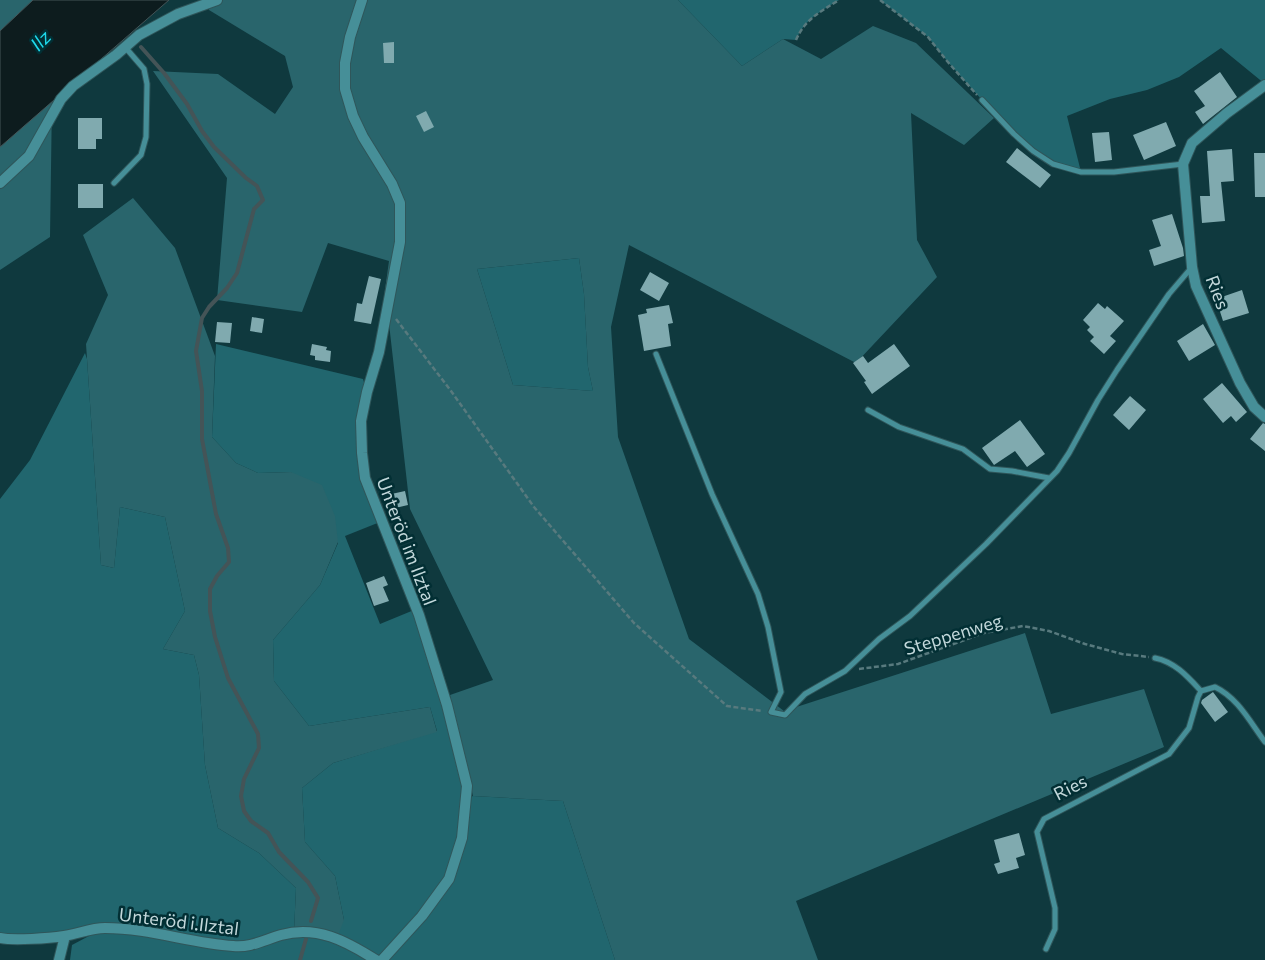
<svg xmlns="http://www.w3.org/2000/svg" width="1265" height="960" font-family="Commissioner,sans-serif">
	<style>
		.green { fill: #21666e }
		.forest { fill: #29656c; fill-rule: evenodd }
		.water { fill: #0d1c1e; stroke: #445457 }
		.lines { fill: none; stroke-linecap: round; stroke-linejoin: round }
		.stream { stroke: #445457; stroke-width: 4 }
		.building { fill: #80aaaf }
		.lane-casing { stroke: #2f565a; stroke-width: 7 }
		.street-casing { stroke: #2f565a; stroke-width: 12 }
		.path { stroke: #587a7e; stroke-width: 2.5; stroke-dasharray: 5 2.5; stroke-linecap: butt }
		.lane { stroke: #468f98; stroke-width: 5 }
		.street { stroke: #468f98; stroke-width: 10 }
		.labels { text-anchor: middle; dominant-baseline: central; stroke-width: 5; stroke-linejoin: round; paint-order: stroke }
		.street-label { font-size: 18px; fill: #c3d8db; stroke: #022f34 }
		.water-label { font-size: 19px; font-style: italic; fill: #1ed8ea; stroke: #022f34 }
	</style>
	<rect width="100%" height="100%" fill="#0f393e"/>
	<!-- green -->
	<path class="green" d="M678,0H839C820,12 805,19 796,40L783,39L742,66Z
		M880,0H1265V84L1221,48L1179,77L1147,90L1110,99L1067,116L1081,172L1053,164L1033,151L982,100L947,61L928,37Z
		M579,258L584,294L588,367L593,391L513,385L477,269Z
		M216,344L363,379L367,392L362,454L380,522L345,536L380,624L414,610L419,615L467,798L473,796L563,801L615,960H70L72,945L102,929L0,938V499L30,460L85,353L87,359L101,565L114,568L120,507L165,517L185,611L163,649L194,655L199,675L205,765L218,828L259,853L296,888L294,932L344,920L335,876L305,842L302,788L333,763L437,731L430,707L309,726L274,681L273,640L320,585L338,543L291,472L258,473L236,463L212,437Z"/>
	<!-- forest -->
	<path class="forest" d="M0,0H33L0,31Z
		M209,0H678L742,66L783,39L821,59L873,26L916,43L994,118L964,145L911,113L917,240L937,277L856,363L629,245L611,327L618,437L689,639L784,711L1025,633L1051,714L1144,689L1164,747L796,901L818,960H615L563,801L473,796L450,695L493,680L410,509L387,306L383,304L389,261L328,243L302,312L217,300L227,178L153,71L218,74L275,114L293,87L285,56L209,10ZM579,258L584,294L588,367L593,391L513,385L477,269Z
		M52,100L50,237L0,270V147Z
		M133,198L175,248L215,356L212,437L236,463L258,473L291,472L322,485L335,516L338,542L320,585L273,640L274,681L309,726L430,707L437,732L333,763L302,788L305,842L335,876L344,920L337,938L294,932L296,888L259,853L218,828L205,765L199,675L194,655L163,649L185,611L165,517L120,507L114,568L101,565L86,344L108,295L83,235Z"/>
	<!-- water -->
	<path class="water" d="M33,0H169L0,147V31Z"/>
	<g class="lines">
		<!-- stream -->
		<path class="stream" d="M141,47L164,73L187,104L202,131L214,147L246,178L257,186L263,200L254,209L237,273L227,288L209,307L202,318L196,351L202,391V439L216,514L228,548L229,562L217,576L210,589V611L215,637L228,678L258,734L259,748L244,779L241,796L244,811L251,821L268,833L279,852L308,882L318,898L311,921
			M300,960L306,939"/>
	</g>
	<!-- building -->
	<path class="building" d="M394,42V63H384L383,43Z
		M1220,72L1237,97L1203,124L1195,112L1205,106L1194,91Z
		M426,111L434,127L424,132L416,116Z
		M78,118H102V139H96V149H78Z
		M1166,122L1176,146L1144,160L1133,135Z
		M1109,132L1112,160L1095,162L1092,133Z
		M1017,148L1051,175L1040,188L1006,162Z
		M1232,149L1234,181L1221,182L1225,221L1202,223L1200,196H1210L1207,151Z
		M1254,153H1265V197H1255Z
		M78,184H103V208H78Z
		M1172,214L1183,248L1184,256L1154,266L1149,250L1161,246L1152,220Z
		M650,272L669,283L659,301L640,290Z
		M369,276L381,279L371,324L354,321L357,303L362,304Z
		M1242,290L1249,313L1223,321L1216,299Z
		M1098,303L1105,309L1107,306L1124,321L1110,336L1116,341L1104,354L1090,341L1094,337L1087,330L1090,327L1083,320Z
		M669,305L673,323L668,324L671,346L644,351L638,315L647,313L646,309Z
		M252,317L264,319L262,333L250,331Z
		M217,322L232,323L230,343L215,342Z
		M1203,324L1215,345L1189,361L1177,341Z
		M312,344L327,347L326,350L331,351L330,362L315,360V356L310,355Z
		M894,344L910,366L872,394L864,382L866,381L853,363L863,356L868,363Z
		M1222,383L1247,412L1236,422L1231,416L1223,423L1203,399Z
		M1130,396L1146,410L1129,430L1113,415Z
		M1020,420L1045,454L1027,467L1015,451L994,465L982,448Z
		M1263,423L1265,424V451L1250,439Z
		M405,491L408,505L391,509L387,495Z
		M384,576L388,585L383,587L389,601L374,606L366,583Z
		M1213,692L1228,712L1215,722L1201,703L1202,700Z
		M1019,833L1025,855L1016,858L1019,868L998,874L994,864L1000,862L994,840Z"/>
	<g class="lines">
		<!-- lane casing -->
		<g class="lane-casing">
			<path id="lane" d="M982,100L1014,134L1033,151L1053,164L1081,172H1114L1183,164
				M114,183L141,155L146,137L147,84L144,69L125,47
				M656,354L712,494L758,594L768,627L781,692L771,712L785,715L805,694L845,671L879,639L910,616L986,544L1057,471L1069,453L1098,400L1117,370L1169,294L1192,267
				M868,410L899,427L963,449L990,469L1012,471L1049,478
				M1155,658C1175,662 1188,677 1201,691
				M1046,949L1055,929V908L1037,832L1044,819L1169,754L1189,728L1198,697L1201,691L1215,687C1238,698 1250,722 1265,742"/>
		</g>
		<!-- street casing -->
		<g class="street-casing">
			<path id="street" d="M362,0L350,37L345,63V89L353,116L363,137L392,184L400,203V242L379,352L367,392L361,421L362,453L365,478L419,615L447,705L467,786L462,838L449,879L422,916L382,960
				M1265,85L1227,113L1192,143L1183,164L1192,267L1196,286L1240,383L1254,407L1265,417
				M0,183L29,156L61,99L73,86L116,55L139,35L178,14L217,0
				M0,938C14,941 50,938 64,936C78,934 91,928 105,928C149,928 190,943 233,946C250,948 264,940 281,935C317,925 346,941 376,960
				M59,960L65,936"/>
		</g>
		<!-- path -->
		<path class="path" d="M880,0L928,37L947,61L977,95
			M796,40C805,19 820,12 839,0
			M396,319L451,391L534,507L634,623L727,706L762,711
			M859,669L898,664L984,633L1023,626L1049,631L1085,644L1122,654L1149,657"/>
		<!-- lane -->
		<use href="#lane" class="lane"/>
		<!-- street -->
		<use href="#street" class="street"/>
	</g>
	<g class="labels">
		<!-- street labels -->
		<g class="street-label">
			<text transform="translate(1218 292) rotate(69)">Ries</text>
			<text transform="translate(407 541) rotate(69)">Unteröd im Ilztal</text>
			<text transform="translate(953 634) rotate(-17)">Steppenweg</text>
			<text transform="translate(1070 787) rotate(-27)">Ries</text>
			<text transform="translate(179 921) rotate(7)">Unteröd i.Ilztal</text>
		</g>
		<!-- water labels -->
		<g class="water-label">
			<text transform="translate(40 40) rotate(-46)">Ilz</text>
		</g>
	</g>
</svg>
